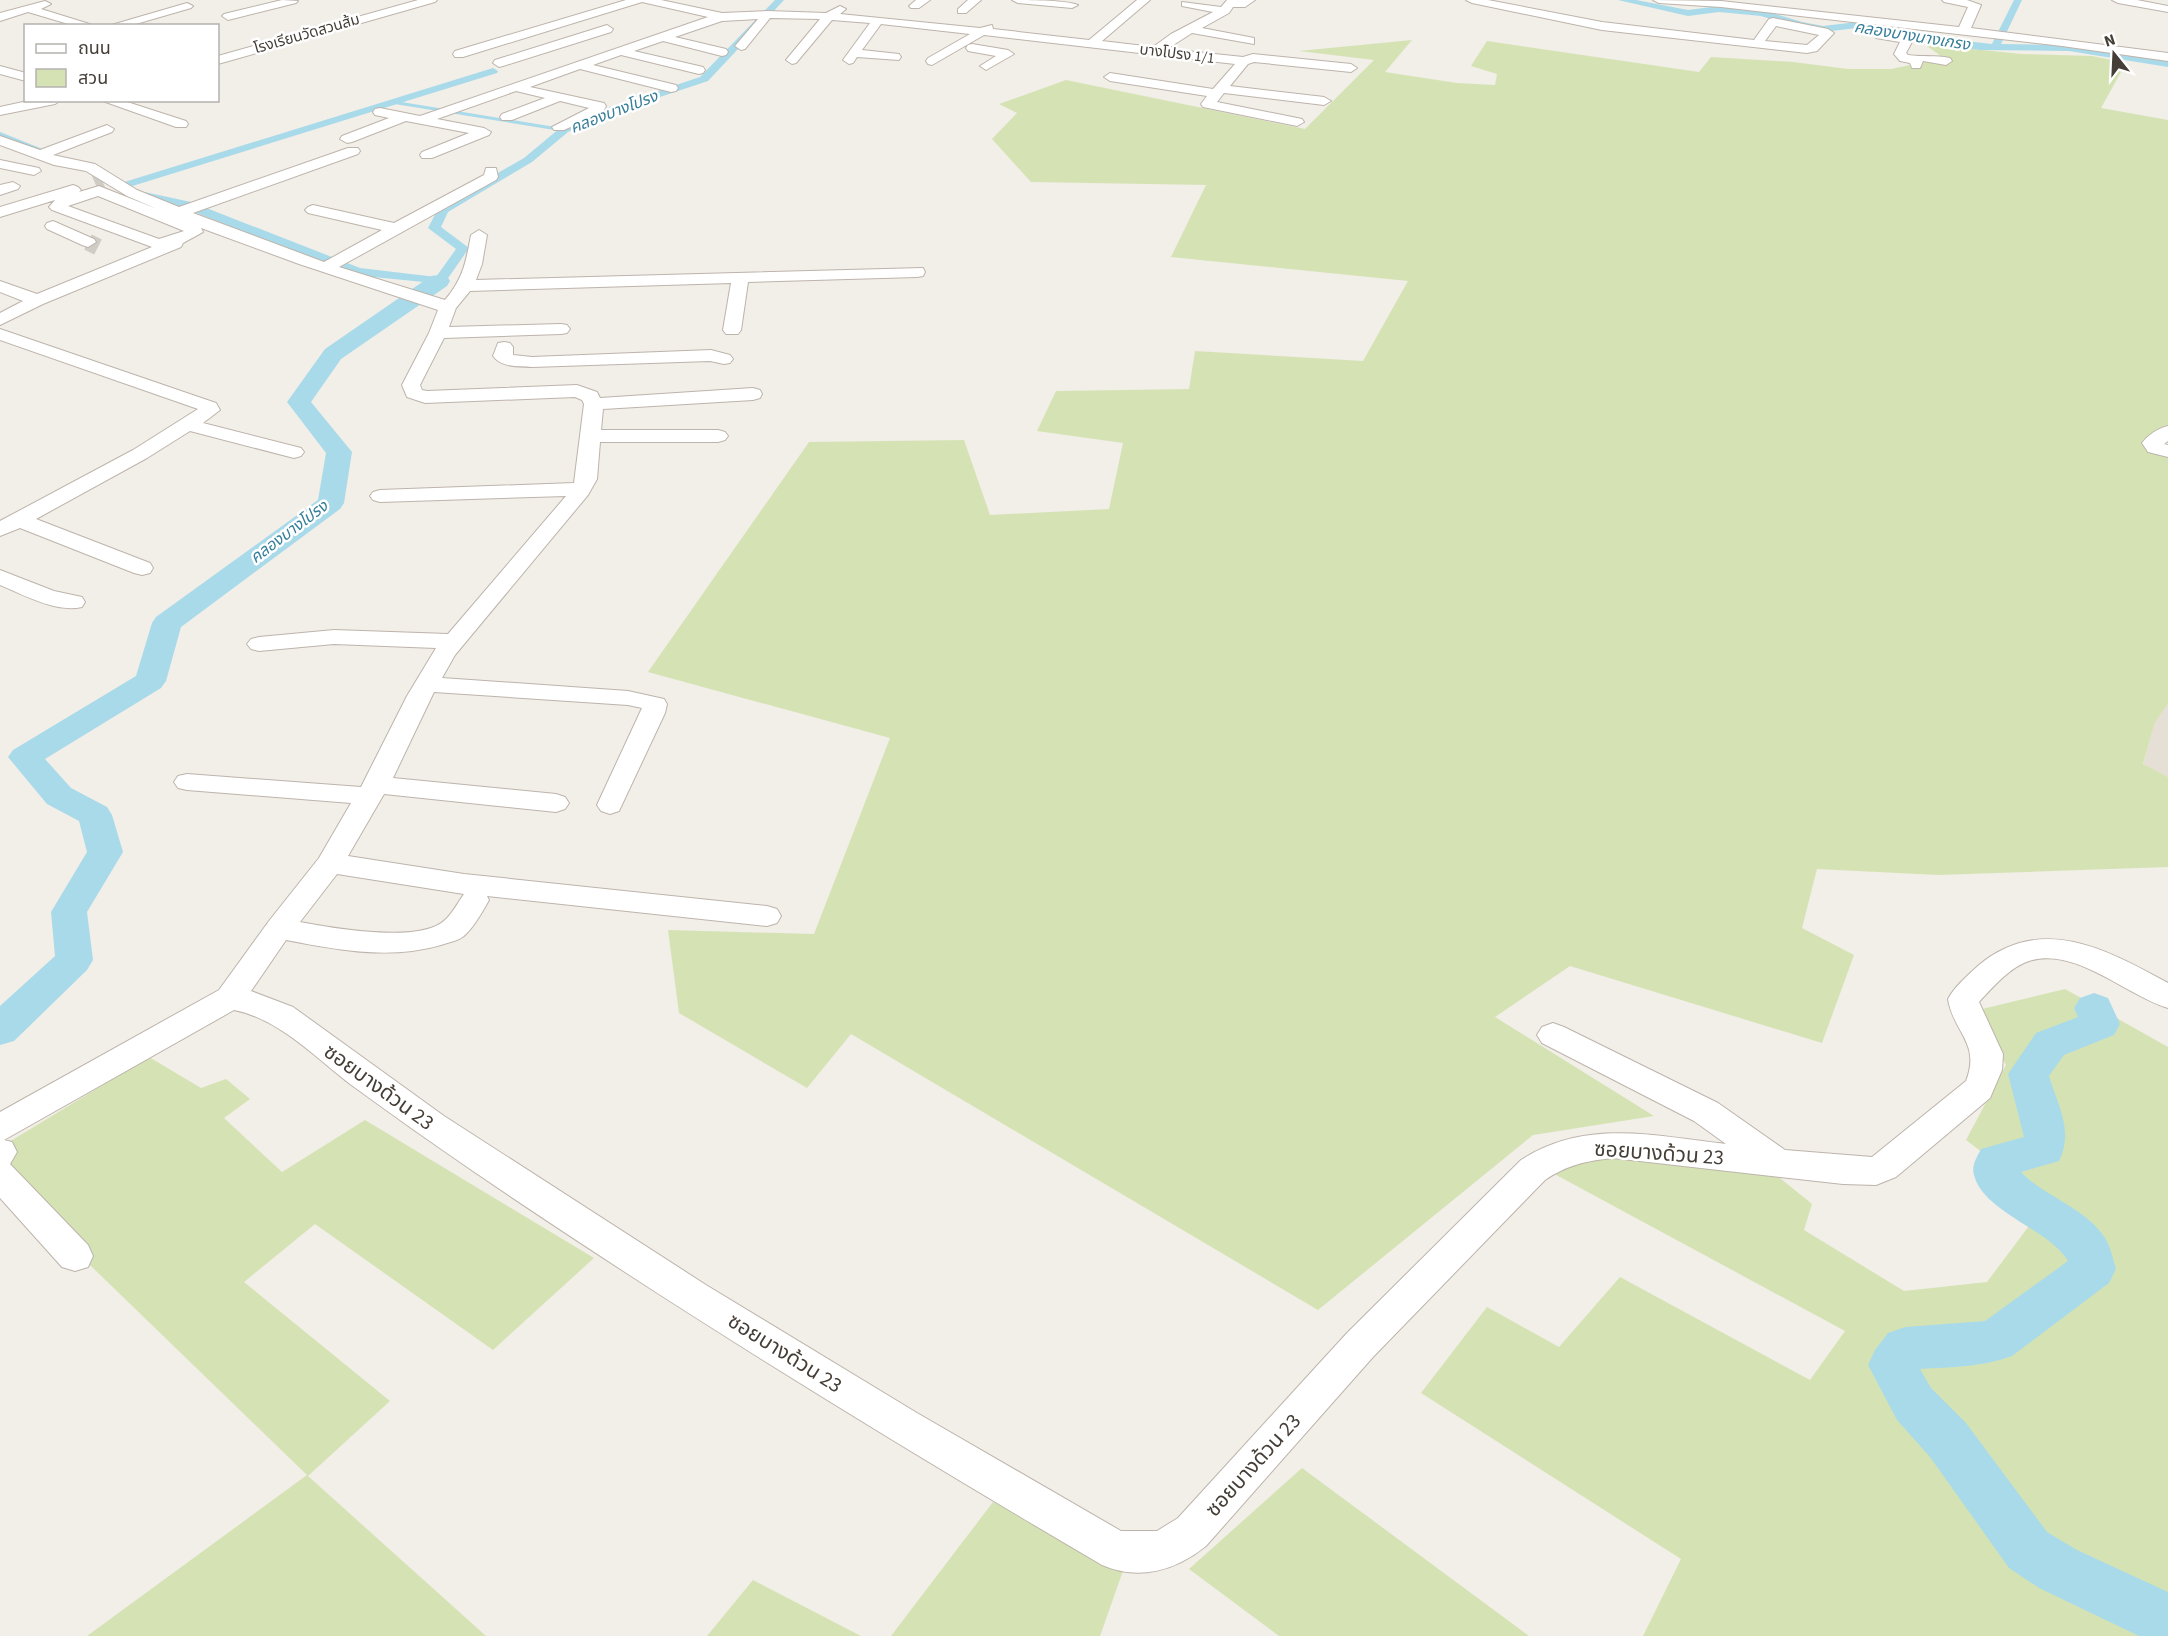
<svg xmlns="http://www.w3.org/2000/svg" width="2168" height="1636" font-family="'Source Sans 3','Noto Sans Thai',sans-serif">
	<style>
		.residential { fill: #e6dfd6 }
		.green { fill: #d5e3b4 }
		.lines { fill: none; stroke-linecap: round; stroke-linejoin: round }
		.stream { stroke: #a9daea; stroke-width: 3 }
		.canal { fill: #a9daea; fill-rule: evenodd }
		.river { fill: #a9daea; fill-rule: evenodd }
		.minor-tunnel { stroke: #cfcbc5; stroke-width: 17; stroke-dasharray: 17 8; stroke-linecap: butt }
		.minor-casing { stroke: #bdb4ab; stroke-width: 2 }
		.minor { fill: #fff; fill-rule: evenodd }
		.labels { text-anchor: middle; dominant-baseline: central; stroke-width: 5; stroke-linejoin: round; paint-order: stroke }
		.far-street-label { font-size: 15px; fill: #453e37; stroke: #fff }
		.far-water-label { font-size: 16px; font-style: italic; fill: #357e99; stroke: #fff }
		.near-street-label { font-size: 21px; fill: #453e37; stroke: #fff }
	</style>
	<rect width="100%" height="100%" fill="#f2eee8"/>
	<!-- residential -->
	<path class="residential" d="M2168,704V777L2143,765L2155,721Z"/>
	<!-- green -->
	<path class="green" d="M1412,40L1385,72L1457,83L1495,85L1497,74L1471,66L1487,41L1699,72L1711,57L1793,62L1848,69H1891L1944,58L1924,44L2021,54L2092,56L2126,63L2101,108L2168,120V434L2146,450L2168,456V704L2155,722L2143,764L2168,777V867L1938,875L1817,869L1802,928L1854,955L1822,1043L1570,966L1495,1017L1654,1116L1533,1135L1318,1310L851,1034L807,1088L679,1013L668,930L814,934L890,738L648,672L809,442L964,440L990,515L1109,509L1123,443L1037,431L1056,391L1189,389L1195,351L1363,361L1408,281L1171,257L1206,185L1031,182L992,139L1017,113L999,104L1066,80L1305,129L1374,60L1299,51Z
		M2065,989L2168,1047V1636H1643L1681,1559L1421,1393L1487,1307L1559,1347L1620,1277L1810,1380L1845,1331L1547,1170L1603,1154L1775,1174L1812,1204L1804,1230L1904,1291L1987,1282L2047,1202L1966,1140L2006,1065L1974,1011Z
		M149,1057L201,1088L226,1079L250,1099L224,1118L282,1172L365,1120L594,1258L493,1350L315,1224L244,1282L390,1401L308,1476L486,1636H87L307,1475L0,1178V1150L4,1145Z
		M1302,1468L1529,1636H1279L1189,1569Z
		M993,1502L1124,1568L1100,1636H891Z
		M753,1580L861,1636H707Z"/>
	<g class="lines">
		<!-- stream -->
		<path class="stream" d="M392,102L564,130"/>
		<!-- canal -->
		<path class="canal" d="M775,0H784L708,81L600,117L568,132L532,162L448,212L441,227L469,248L444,284L353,275L184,208L131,196L129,194L135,190L191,202L360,268L436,277L456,249L428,228L439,207L524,158L560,128L592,113L700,77Z
			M1618,0H1636L1688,10L1719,6L1762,10L1802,22L1823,26L1857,22L1901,27L1930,37L1992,44L2014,0H2022L2001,44L2069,45L2168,61V67L2069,51L1980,50L1928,43L1899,33L1857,28L1823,32L1797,27L1761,16L1719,12L1688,16Z
			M493,68L498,71L497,73L126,188H118L116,186L118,184Z
			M0,132L45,150L47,152L41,155L37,154L0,139Z"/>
		<!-- river -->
		<path class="river" d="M439,275L447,276L450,281L447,286L341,359L311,402L352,452L344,503L340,509L181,627L166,681L161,688L45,759L71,788L107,807L112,815L123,852L87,912L93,960L87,970L14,1041L0,1045V1006L55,956L51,912L87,852L79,821L47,804L8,757L13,750L136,676L152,623L156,617L318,500L326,453L287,402L325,349L431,276Z
			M2094,993L2108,998L2120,1024L2114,1035L2064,1055L2049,1076C2058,1106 2074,1131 2059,1161L2021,1172C2045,1197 2086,1208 2105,1238C2111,1248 2113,1259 2116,1269L2109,1283L2012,1356C1982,1367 1951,1367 1920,1369L1931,1388L1966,1423L2047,1532L2077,1550L2168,1592V1636H2139L2039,1588L2009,1568L1930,1457L1897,1420L1868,1365L1875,1350L1888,1333L1905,1327L1985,1321L2068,1261C2049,1229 1983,1212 1974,1175C1971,1166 1977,1157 1981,1149L2024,1137L2008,1074L2036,1033L2078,1017L2074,1008L2080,998Z"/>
		<!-- minor-tunnel -->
		<path class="minor-tunnel" d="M95,183L102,180
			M88,242L98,247"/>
		<!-- minor casing -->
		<g class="minor-casing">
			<path id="minor" d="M282,0L298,1L296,3L228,20L222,16L224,14Z
				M418,0H437L435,2L218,64V56Z
				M626,0H661L722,13L768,11L826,13L840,6L846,9L840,14L980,28L992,25L993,29L1089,40L1137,0H1150L1102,41L1153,47L1171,34L1213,12L1182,6V2L1221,7L1227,0H1255L1245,7H1233L1229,13L1202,28L1254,38V44L1192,33L1167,49L1243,57L1253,54L1351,64L1357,68L1351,72L1254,62L1248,64L1230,86L1324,97L1331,101L1324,105L1224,93L1217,102L1302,119L1304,122L1297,126L1203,107L1201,104L1207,96L1110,81L1104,77L1110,73L1213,89L1235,64L984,35L932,65L928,64L926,61L928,58L970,34L881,24L862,50L899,54L901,57L899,60L857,57L853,63L849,64L843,60L870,23L832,20L796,63L792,64L786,60L820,19L770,18L745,49L741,50L735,46L758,19L722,21L675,37L726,49L728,52L726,55L722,56L663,41L634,51L703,67L705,70L703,73L699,74L621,55L593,65L676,85L678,88L676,91L671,92L580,69L530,87L604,103L606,106L603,112L564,130H554L552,127L589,108L560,101L512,120H502L500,117L502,114L545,98L516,91L437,119L484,128L491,132L489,135L432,158H422L420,155L422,152L469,133L406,121L352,142L347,143L340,139L342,136L389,118L375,115L373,112L375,109L380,108L420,116L708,17L642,2L463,57H455L453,54L455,51Z
				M916,0H930L919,8H911L909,6Z
				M968,0H981L966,13H958V9Z
				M1012,0C1028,0 1066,0 1078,5L1072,8L1018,3Z
				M1466,0H1488L1602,22L1754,40L1769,19L1773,18L1828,29L1834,33L1817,51L1807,53L1602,30L1472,3ZM1776,26L1819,35L1807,45L1765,41Z
				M1653,0L1721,1L1959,27L1968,7L1944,2L1942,0H1967L1981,5L1971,28L2168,53V61L2062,46L1721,7L1659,3Z
				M2112,0H2137L2168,6V12L2118,3Z
				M45,1L51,4L41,9L96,26H75L28,12L0,21V13Z
				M187,3L193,6L191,8L129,26H108Z
				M607,25L613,29L611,32L503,66L499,67L493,63L495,60Z
				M1880,31L1911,37L1913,40L1906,53L1908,55C1922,57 1935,55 1950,58L1952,61L1946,65L1923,61L1920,68H1912L1910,63L1900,61L1894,54L1900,42L1876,38L1874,35Z
				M972,44L1008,50L1014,54L986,70L980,66L996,56L968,51L966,48L968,45Z
				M0,66L26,73V81L0,74Z
				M32,100H61L55,104L0,115V107Z
				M100,100H121L186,121L188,124L186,127H176Z
				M107,125L114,129L112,132L53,155L95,164L137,190L179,207L348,148H358L360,151L358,154L193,213L324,262L382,230L308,213L305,210L308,207L313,205L394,223L484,175L486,168H496L498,177L496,180L339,267L445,300C463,279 466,262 471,235L479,230L487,235L482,264L476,280L923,268L925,272L923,276L917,277L748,282L741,330L738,334H726L723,330L731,283L470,291L456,308L449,327L561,324L567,325L570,329L567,333L561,334L444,338L420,385L422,390L427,391L577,385L597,392L600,398L753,388L760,390L762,394L760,398L753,400L603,409L601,430H718L725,432L728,436L725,440L718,442H600L597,479L588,495L455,655L442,678L628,691L664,699L667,704L665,713L619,811L610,814L601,811L597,805L642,708L628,705L434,692L393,778L556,794L565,797L569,803L565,809L556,812L384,794L348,856L464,874L767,906L777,909L781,916L777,923L767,926L487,896L489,900C483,911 475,925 466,934C460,941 449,942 441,945C389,960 338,950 286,940L251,991L293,1007L444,1116L706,1285L917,1413L1121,1531H1157L1178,1518L1347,1333L1521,1160C1586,1118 1654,1136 1726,1144L1694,1121L1542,1043L1537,1035L1542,1027L1553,1023L1564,1027L1718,1103L1785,1150L1872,1157L1966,1081C1981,1043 1953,1032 1948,999C1955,986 1968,975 1979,965C2042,913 2107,950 2168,983V1008C2127,996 2075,946 2029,961C2010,967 1992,988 1979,1002L2003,1054L2002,1070L1990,1098L1896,1177L1876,1185L1843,1184L1613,1158C1586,1161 1567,1165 1545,1180L1373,1357L1206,1546C1175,1571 1139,1581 1102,1565C889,1440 677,1310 473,1171C432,1143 391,1114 350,1084C315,1057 279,1019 234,1010L4,1140L12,1142L17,1152L10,1164L88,1245L93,1256L88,1267L75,1271L62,1267L0,1198V1112L219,990L269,921L319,858L351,803L187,790L178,788L174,782L178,776L187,774L361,787L407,696L436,648L334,644L259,651L251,649L247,644L251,639L259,637L334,630L448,634L566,496L380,502L373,500L370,496L373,492L380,490L574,483L584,404L582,400L575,397L425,403L407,397L402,385L429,333L438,310L299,264L201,228L203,232L183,243L181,247L43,304L0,325V313L23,301L0,292V281L37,294L152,247L52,210L49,207L55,200L0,217V207L73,185L78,187L81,190L79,192L99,186L104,188L157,209L127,196L86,171L54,165L0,145V136L40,150ZM98,196L184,231L159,239L68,206ZM337,874L464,894C458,902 453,913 445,920C420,944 332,928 300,922Z
				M0,160L39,168L41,171L34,175L0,168Z
				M13,182L20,186L18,189L0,195V185Z
				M53,221L94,239L96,242L88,247L82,245L47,229L45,226L47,223Z
				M0,329L216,403L220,410L203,423L301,448L304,452L301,456L294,458L190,431L147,458L36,519L150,563L153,568L150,573L142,575L134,573L20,528L0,536V521L133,450L198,409L0,340Z
				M504,342L510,343L513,347V355L532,357L711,350L730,355L733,359L730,363L724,364L710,361L532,367C518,366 502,368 493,356L498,343Z
				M2168,426V441L2164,444L2168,445V457L2148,452L2142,443C2148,435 2158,428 2168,426Z
				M0,570L54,591L82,597L85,602L82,607C56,613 24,595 0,585Z"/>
		</g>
		<!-- minor -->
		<use href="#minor" class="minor"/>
	</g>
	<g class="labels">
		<!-- far-street labels -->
		<g class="far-street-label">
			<text transform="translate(307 34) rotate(-16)">โรงเรียนวัดสวนส้ม</text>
			<text transform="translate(1177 54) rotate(7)">บางโปรง 1/1</text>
		</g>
		<!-- far-water labels -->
		<g class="far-water-label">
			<text transform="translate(1912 36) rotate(9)">คลองบางนางเกรง</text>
			<text transform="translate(614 112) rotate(-21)">คลองบางโปรง</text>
			<text transform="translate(289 532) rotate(-37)">คลองบางโปรง</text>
		</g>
		<!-- near-street labels -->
		<g class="near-street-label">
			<text transform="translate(379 1087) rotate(36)">ซอยบางด้วน 23</text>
			<text transform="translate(1659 1153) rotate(4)">ซอยบางด้วน 23</text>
			<text transform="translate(785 1353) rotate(32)">ซอยบางด้วน 23</text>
			<text transform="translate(1253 1465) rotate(-48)">ซอยบางด้วน 23</text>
		</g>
	</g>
	<!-- legend -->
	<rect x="24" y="24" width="195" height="78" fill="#ffffff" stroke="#b5b2af" stroke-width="1.5"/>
	<rect x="36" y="44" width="30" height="9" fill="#ffffff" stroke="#b5b2af" stroke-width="1.5"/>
	<text x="78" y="54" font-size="18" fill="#453e37">ถนน</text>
	<rect x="36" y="69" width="30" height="18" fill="#d5e3b4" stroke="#b5b2af" stroke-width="1.5"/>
	<text x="78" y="84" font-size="18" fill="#453e37">สวน</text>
	<!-- north arrow -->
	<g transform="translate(2114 54) rotate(342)" stroke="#ffffff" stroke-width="4.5" paint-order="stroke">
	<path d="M0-4.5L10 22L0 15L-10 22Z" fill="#453e37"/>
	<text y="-9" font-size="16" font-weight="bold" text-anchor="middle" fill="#453e37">N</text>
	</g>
</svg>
